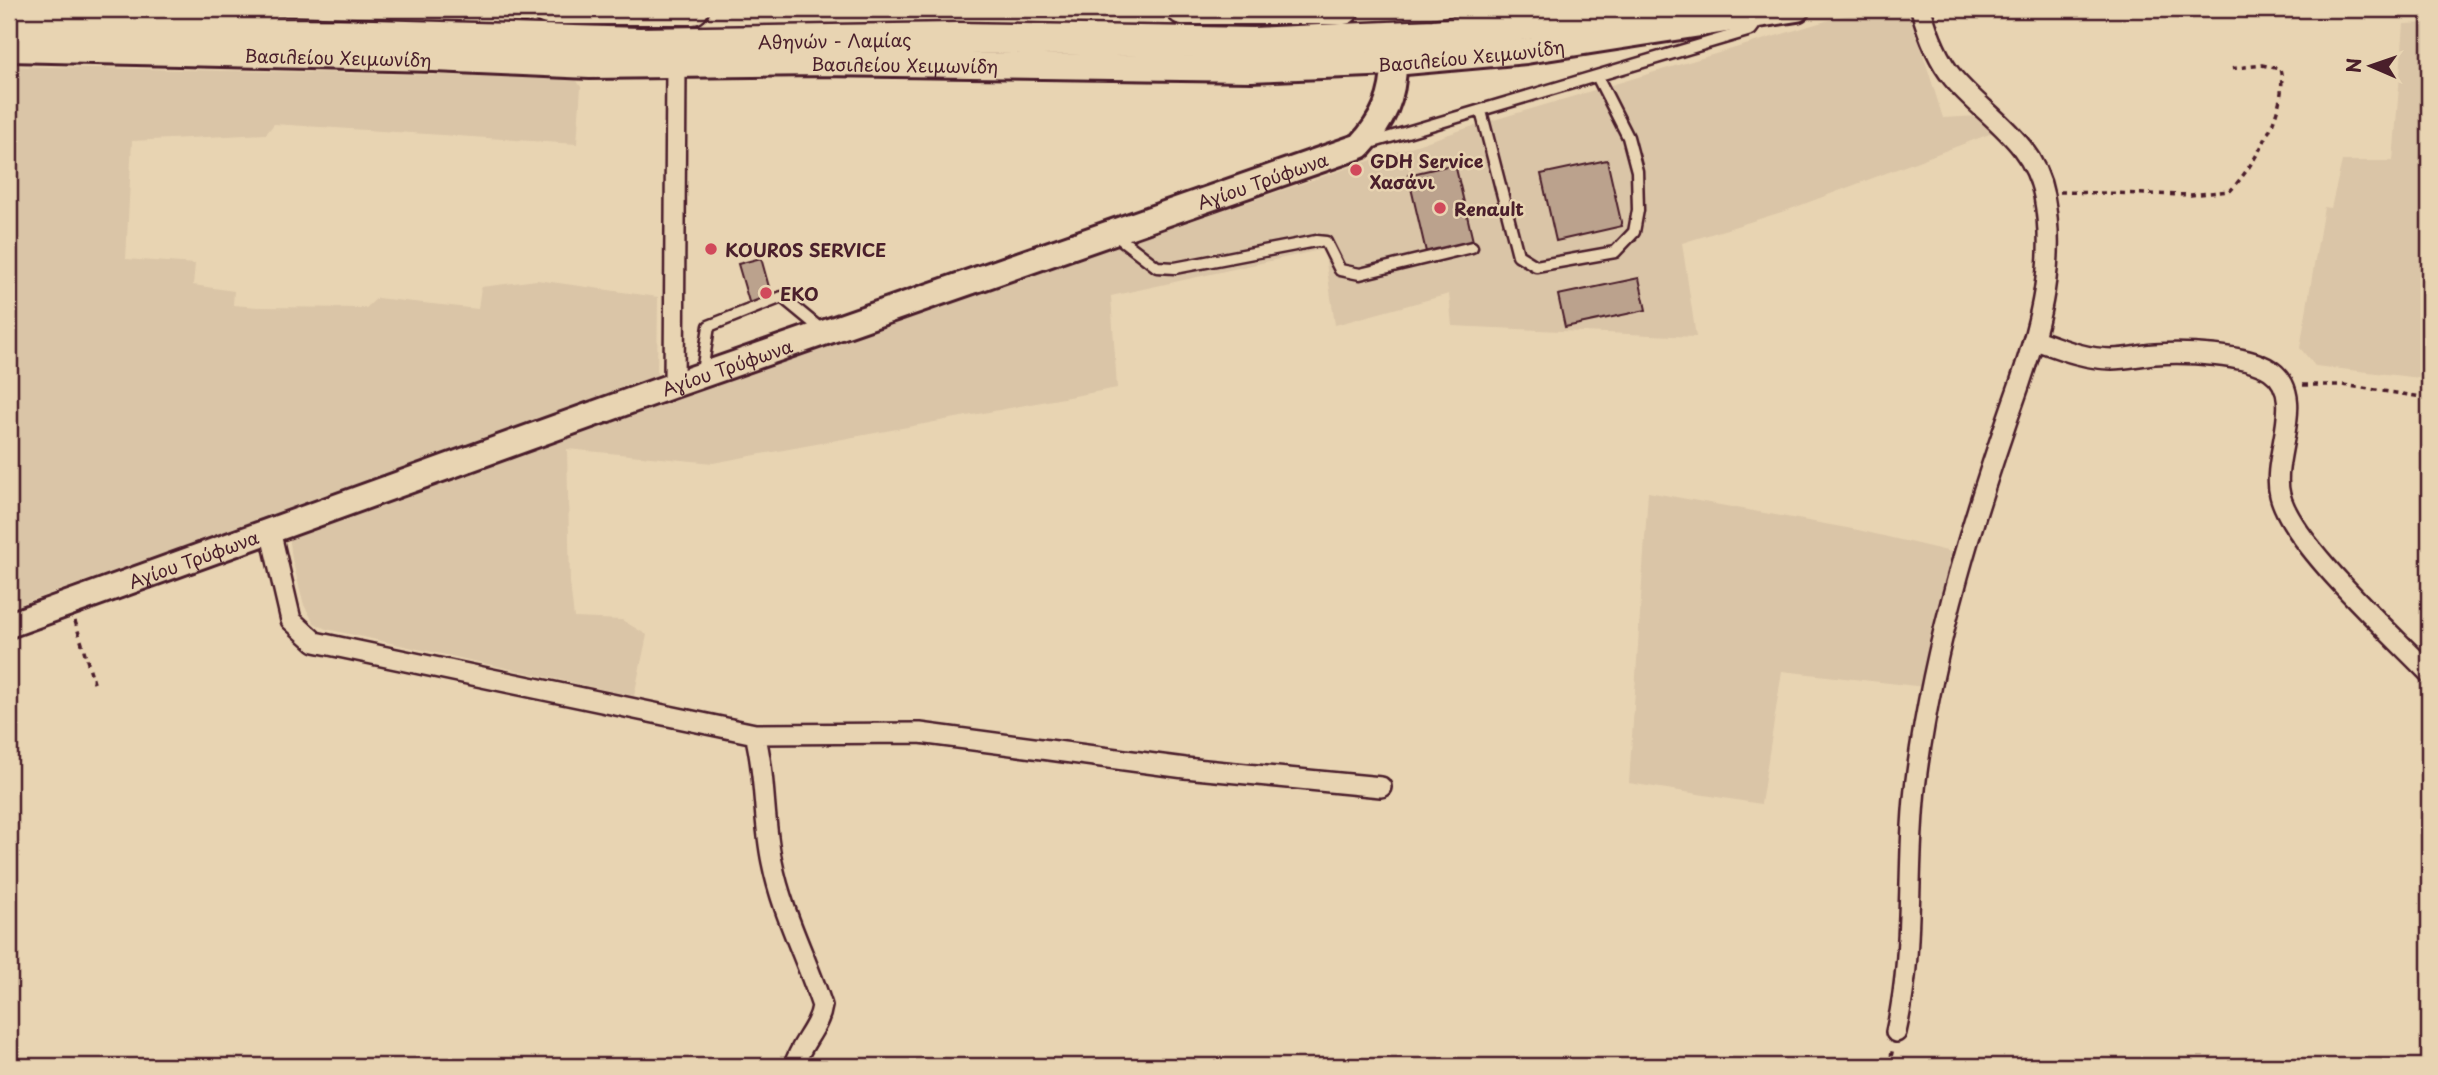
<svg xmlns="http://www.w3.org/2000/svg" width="2438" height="1075" font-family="'Playpen Sans',sans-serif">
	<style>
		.built { fill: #dac5a7 }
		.building { fill: #bba28d; stroke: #4a1f2b; stroke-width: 2 }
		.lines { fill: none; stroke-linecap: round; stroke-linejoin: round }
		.service-casing { stroke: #4a1f2b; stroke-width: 15 }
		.minor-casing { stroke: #4a1f2b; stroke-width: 24 }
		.tertiary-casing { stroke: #4a1f2b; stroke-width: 30 }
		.primary-casing { stroke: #4a1f2b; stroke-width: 35 }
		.path { stroke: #4a1f2b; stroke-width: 3.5; stroke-dasharray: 5 5; stroke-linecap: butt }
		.service { stroke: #e8d4b2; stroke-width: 10 }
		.minor { stroke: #e8d4b2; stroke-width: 19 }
		.tertiary { stroke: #e8d4b2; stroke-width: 24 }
		.primary { stroke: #e8d4b2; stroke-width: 30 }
		.poi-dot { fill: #d1495b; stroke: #e8d4b2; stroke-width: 2.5 }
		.labels { text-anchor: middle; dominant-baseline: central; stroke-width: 5; stroke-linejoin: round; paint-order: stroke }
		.street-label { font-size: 18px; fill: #4a1f2b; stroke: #e8d4b2 }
		.poi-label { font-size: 18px; font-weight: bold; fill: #4a1f2b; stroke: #e8d4b2; text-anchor: start }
	</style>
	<rect width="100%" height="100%" fill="#e8d4b2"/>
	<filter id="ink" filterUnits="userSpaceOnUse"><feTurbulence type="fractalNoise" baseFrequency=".0143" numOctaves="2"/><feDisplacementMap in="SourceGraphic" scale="14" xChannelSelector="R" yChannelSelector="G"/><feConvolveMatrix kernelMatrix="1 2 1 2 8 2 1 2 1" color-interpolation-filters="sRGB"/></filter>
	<g filter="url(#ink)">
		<!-- built -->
		<path class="built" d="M1866,9H1909L1943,118L1978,116L1995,132L1788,210L1682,243L1696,337L1452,326L1449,294L1335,325L1324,249L1111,296L1117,388L713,463L567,449L570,583L574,618L622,620L647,635L634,696L326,629L314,623L304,605L292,559L289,534L728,377L1467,128Z
			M2429,23V379L2315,366L2300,348L2324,207L2331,208L2342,161H2393L2404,24Z
			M9,66L575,78L581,87L577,144L274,124L266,134L132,141L126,259L195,264L193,285L234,291L233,305L258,307L366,308L377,298L478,309L481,287L537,280L658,297L657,378L9,608Z
			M1648,492L1858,530L1960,554L1925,687L1782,671L1761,804L1629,783Z"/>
		<!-- building -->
		<path class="building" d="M1607,160L1622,226L1556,241L1541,174Z
			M1455,164L1473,241L1426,252L1408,175Z
			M761,258L774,305L752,312L738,264Z
			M1639,278L1646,310L1565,327L1558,295Z"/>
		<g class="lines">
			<!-- service casing -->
			<g class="service-casing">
				<path id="service" d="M1481,111L1518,255L1536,266L1615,252L1634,232L1638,210L1637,171L1628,137L1597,76
					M1370,143L1751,30L1760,18
					M1114,234L1157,267L1175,268L1316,241L1326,242L1340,270L1360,274L1472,247
					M702,372L709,326L782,297L822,330"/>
			</g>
			<!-- minor casing -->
			<g class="minor-casing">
				<path id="minor" d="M2036,340C2061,349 2085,359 2112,359C2126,359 2141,355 2155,354C2184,352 2245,354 2270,370C2309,396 2270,457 2280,495C2292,544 2391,633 2429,673
					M674,385L676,66
					M270,530L291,620L315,642L755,734L920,733L1185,768L1381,787
					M755,734C766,776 763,820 772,862C782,913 806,957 822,1006C819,1028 800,1044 794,1066
					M1896,1032C1916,946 1905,859 1917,772C1935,638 1975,510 2020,383C2041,321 2056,261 2044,196C2034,141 1986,117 1953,78C1938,60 1927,31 1921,9"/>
			</g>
			<!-- tertiary casing -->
			<g class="tertiary-casing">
				<g id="tertiary">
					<path id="s1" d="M9,49L434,59L590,66L820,63L1251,69L1394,63L1526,51L1797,9"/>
					<path id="s2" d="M9,625L674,385L1360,146C1383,121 1394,97 1394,63"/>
				</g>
			</g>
			<!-- primary casing -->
			<g class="primary-casing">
				<g id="primary">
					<path d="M547,9H693"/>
					<path d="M1182,9H1344"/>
					<path id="s3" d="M9,24L639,43L958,38L1253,43L1434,35L1658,9"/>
				</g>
			</g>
			<!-- path -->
			<path class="path" d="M2060,192L2191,195L2230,191C2254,166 2290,105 2280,69L2262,65L2229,69
				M2303,385H2343L2429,398
				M75,621L95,686
				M1889,1066L1893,1048"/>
			<!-- service -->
			<use href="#service" class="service"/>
			<!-- minor -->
			<use href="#minor" class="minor"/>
			<!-- tertiary -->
			<use href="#tertiary" class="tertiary"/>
			<!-- primary -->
			<use href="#primary" class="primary"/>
		</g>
	</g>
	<!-- markers -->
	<g class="poi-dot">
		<circle cx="1356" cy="170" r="7"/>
		<circle cx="1440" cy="208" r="7"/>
		<circle cx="711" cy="249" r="7"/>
		<circle cx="766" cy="293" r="7"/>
	</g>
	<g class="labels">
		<!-- street labels -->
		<g class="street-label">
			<text stroke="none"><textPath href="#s3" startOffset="826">Αθηνών - Λαμίας</textPath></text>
			<text stroke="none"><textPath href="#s1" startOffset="1463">Βασιλείου Χειμωνίδη</textPath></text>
			<text stroke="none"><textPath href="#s1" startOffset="329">Βασιλείου Χειμωνίδη</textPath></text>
			<text stroke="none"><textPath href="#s1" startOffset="896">Βασιλείου Χειμωνίδη</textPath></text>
			<text stroke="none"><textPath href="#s2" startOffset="1330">Αγίου Τρύφωνα</textPath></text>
			<text stroke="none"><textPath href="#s2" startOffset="763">Αγίου Τρύφωνα</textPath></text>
			<text stroke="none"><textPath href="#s2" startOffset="196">Αγίου Τρύφωνα</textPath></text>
		</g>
		<!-- poi labels -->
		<g class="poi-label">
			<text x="1370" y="160">GDH Service<tspan x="1370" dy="21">Χασάνι</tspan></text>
			<text x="1454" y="208">Renault</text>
			<text x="725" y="249">KOUROS SERVICE</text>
			<text x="780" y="293">EKO</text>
		</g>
	</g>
	<!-- margin -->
	<rect width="2438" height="1075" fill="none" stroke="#e8d4b2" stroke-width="35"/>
	<rect x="18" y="18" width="2403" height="1040" fill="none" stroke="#4a1f2b" stroke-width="2.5" filter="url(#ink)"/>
	<!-- north arrow -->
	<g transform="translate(2371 66) rotate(272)" stroke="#e8d4b2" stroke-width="5" paint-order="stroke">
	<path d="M0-5L12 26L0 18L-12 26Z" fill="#4a1f2b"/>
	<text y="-10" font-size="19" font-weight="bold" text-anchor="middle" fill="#4a1f2b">N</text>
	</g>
</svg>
